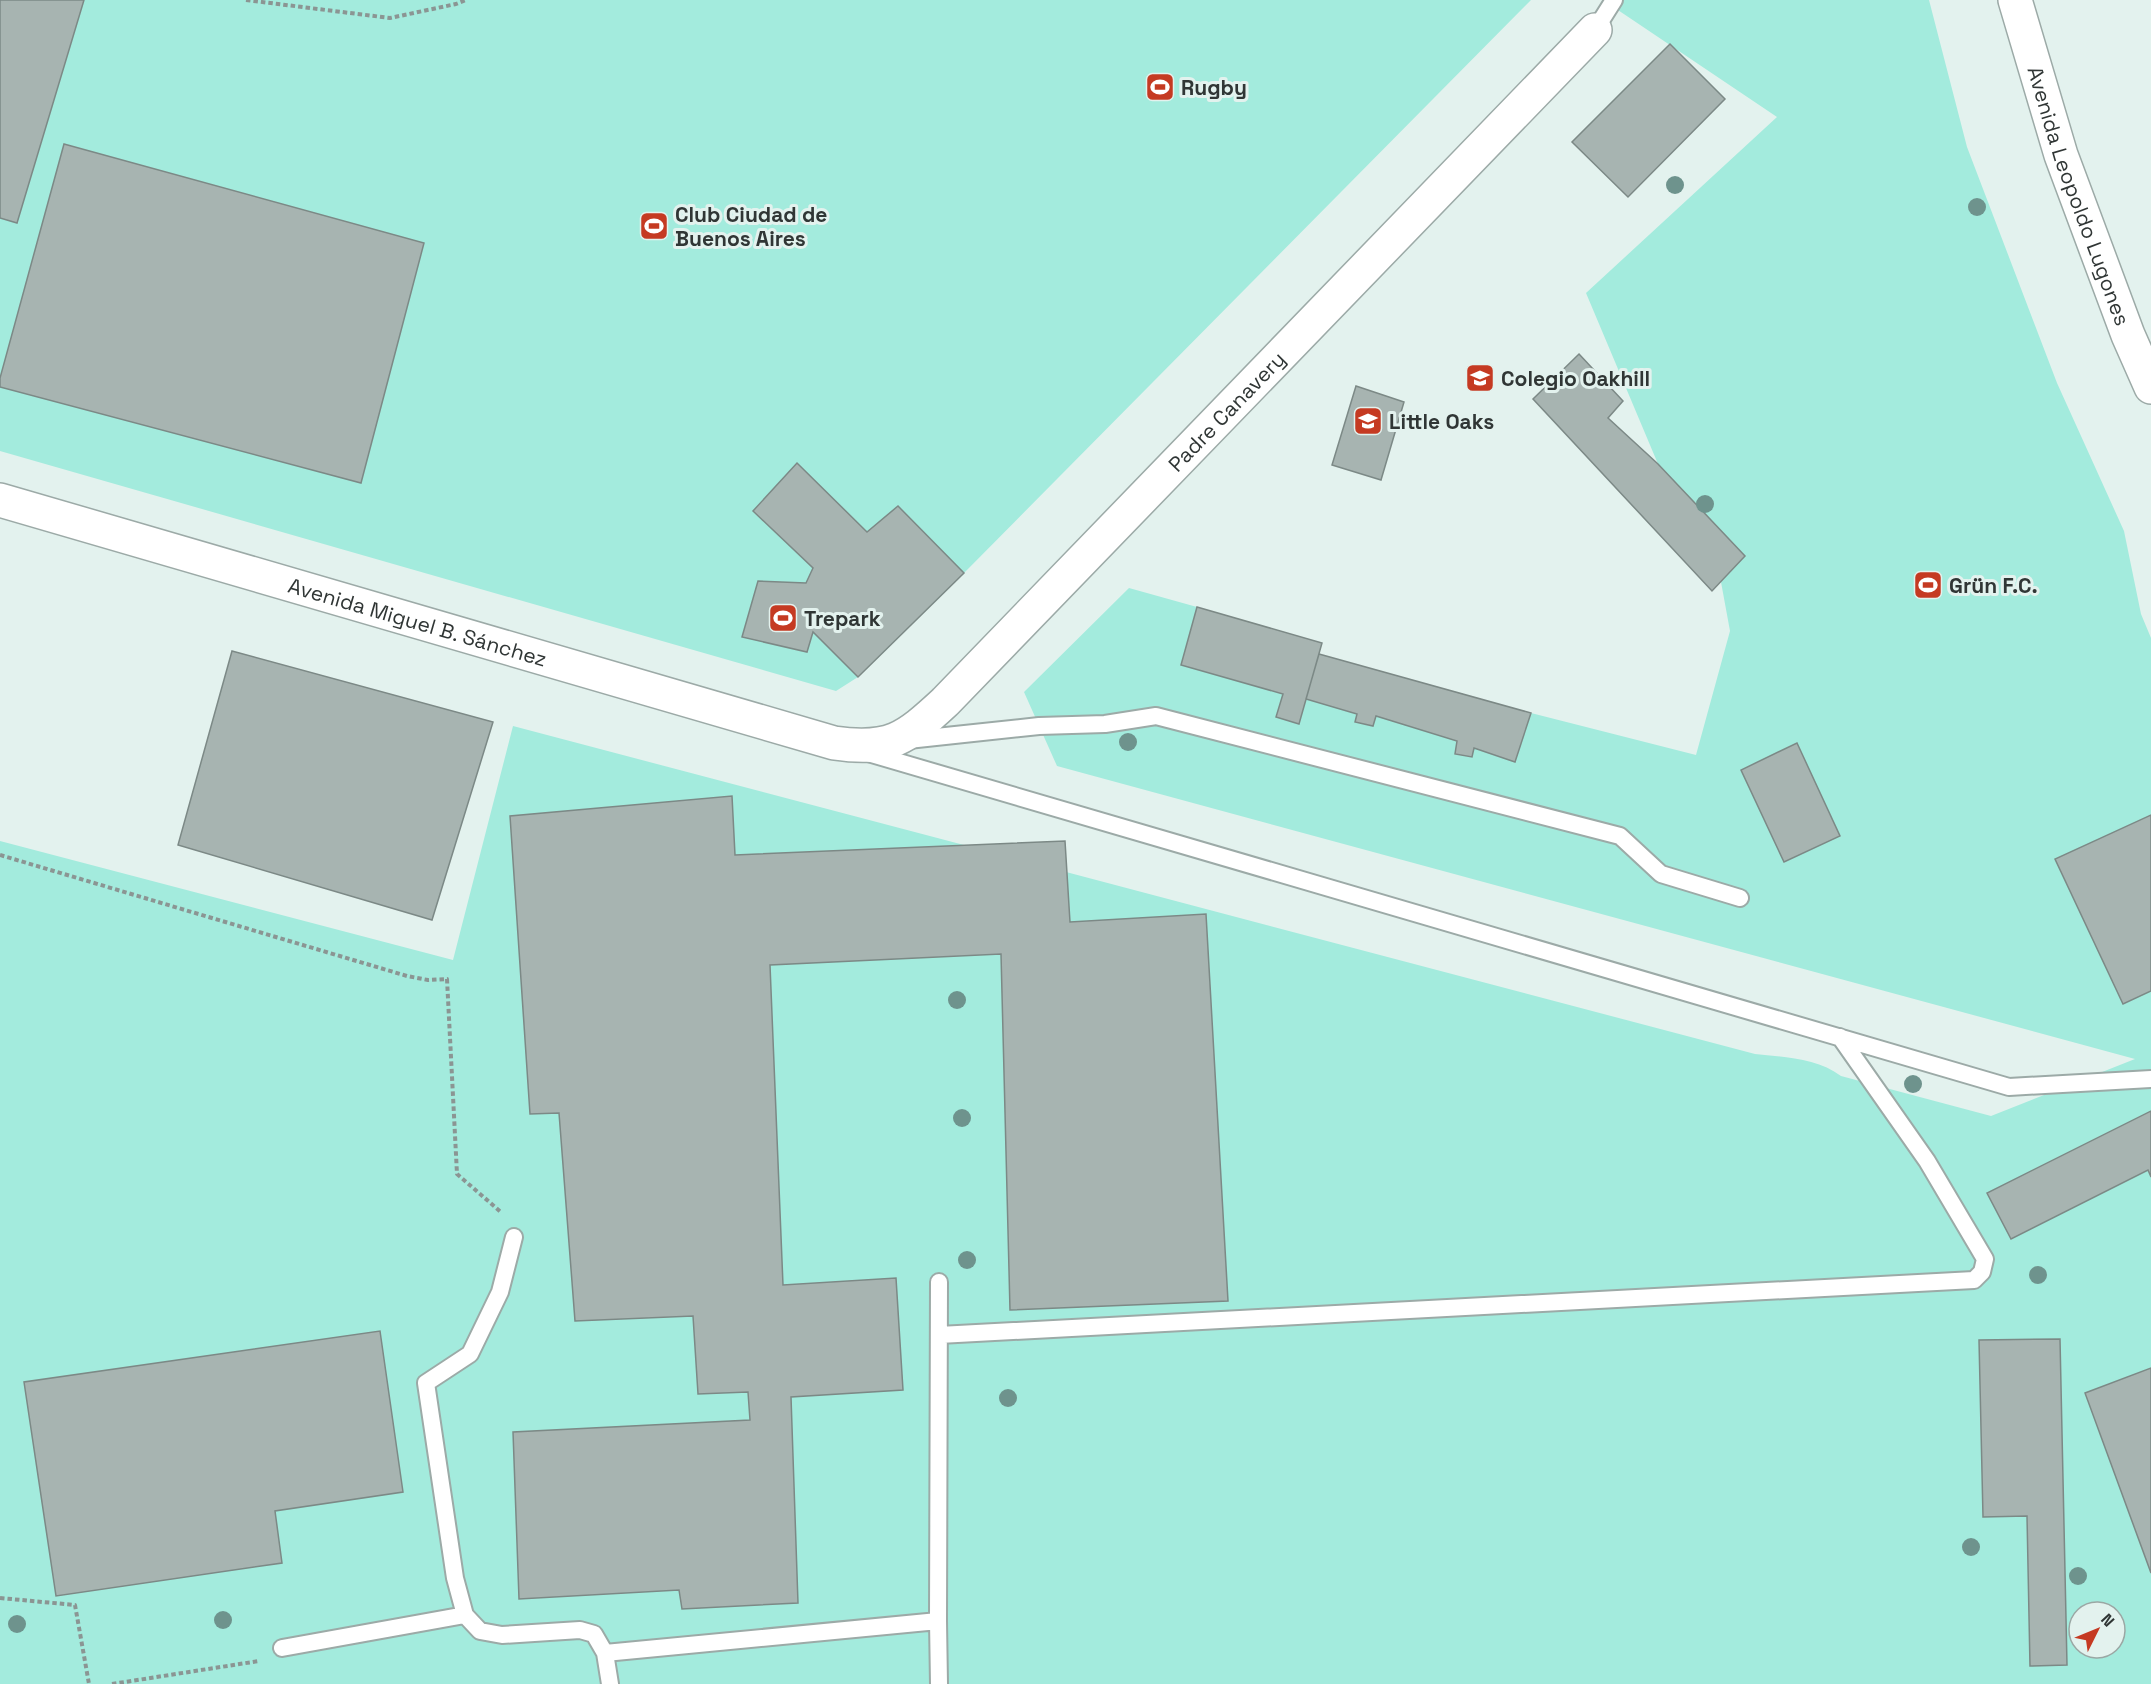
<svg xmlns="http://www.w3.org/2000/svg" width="2151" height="1684" font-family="'Space Grotesk',sans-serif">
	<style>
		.green { fill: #a3ebdd; fill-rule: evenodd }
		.building { fill: #a7b4b1; stroke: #7c8986; stroke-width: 1.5 }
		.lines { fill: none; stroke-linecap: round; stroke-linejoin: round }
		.lane-casing { stroke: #9caaa7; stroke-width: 20 }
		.street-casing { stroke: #9caaa7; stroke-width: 36 }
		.highway-casing { stroke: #9caaa7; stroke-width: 36 }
		.path { stroke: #8b9593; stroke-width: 4; stroke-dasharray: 4.5 3; stroke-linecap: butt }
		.lane { stroke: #fff; stroke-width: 16 }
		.street { stroke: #fff; stroke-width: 33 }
		.highway { stroke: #fff; stroke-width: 33 }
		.tree { fill: #6e938d }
		.labels { text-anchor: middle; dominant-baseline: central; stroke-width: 6; stroke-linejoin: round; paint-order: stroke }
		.poi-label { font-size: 21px; font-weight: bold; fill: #303635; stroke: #e3f2ee; text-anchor: start }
		.street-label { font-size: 21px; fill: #303635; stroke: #e3f2ee }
	</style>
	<rect width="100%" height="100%" fill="#e3f2ee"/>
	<!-- green -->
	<path class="green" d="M0,0H1531L964,573L858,677L836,691L0,451Z
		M1603,0H1929L1967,147L2057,383L2124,531L2141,614L2151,638V1684H0V841L453,960L513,726L1755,1054C1783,1057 1817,1058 1841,1076L1991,1116L2135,1059L1057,766L1024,692L1129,588L1197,607L1181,665L1283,694L1277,717L1306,699L1357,714L1355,722L1372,726L1376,716L1457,741L1455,754L1471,757L1474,748L1515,762L1531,713L1696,755L1730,631L1721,582L1745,556L1658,464L1586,293L1777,117ZM2079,1612H2115V1648H2079Z"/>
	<!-- building -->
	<path class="building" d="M0,0H84L17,223L0,218Z
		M1670,44L1725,99L1628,197L1572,142Z
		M64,144L424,243L361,483L0,387V378Z
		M1579,354L1623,401L1608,418L1658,464L1745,556L1712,591L1533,399Z
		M1356,386L1404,402L1381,480L1332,465Z
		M797,463L867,532L898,506L964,573L858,677L813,632L807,652L742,637L758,581L806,583L813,568L753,511Z
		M1197,607L1322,643L1299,724L1276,717L1283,694L1181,665Z
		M232,651L493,722L432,920L178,845Z
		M1319,654L1531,713L1515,762L1474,748L1472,757L1455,754L1457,741L1376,716L1373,726L1355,722L1357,714L1306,699Z
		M1797,743L1840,836L1784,862L1741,770Z
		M732,796L735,855L1065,841L1070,922L1206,914L1228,1301L1010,1310L1001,954L770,965L783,1285L896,1278L903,1390L791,1397L798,1603L682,1609L679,1590L519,1599L513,1432L750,1420L748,1392L698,1394L693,1316L575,1321L559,1113L530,1114L510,816Z
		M2151,815V991L2123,1004L2055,859Z
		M2151,1111V1177L2148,1170L2011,1239L1987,1193Z
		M380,1331L403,1492L275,1511L282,1563L56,1596L24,1382Z
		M2060,1339L2067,1665L2030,1666L2027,1516L1983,1517L1979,1340Z
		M2151,1368V1573L2085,1393Z"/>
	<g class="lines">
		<!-- lane casing -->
		<g class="lane-casing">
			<path id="lane" d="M1595,30L1614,0
				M908,740L1039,726L1105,724L1156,716L1620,836L1661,874L1740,898
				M868,753L2009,1087L2151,1079
				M514,1237L500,1292L470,1354L426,1383L455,1578L465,1615L480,1631L502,1635L580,1630L594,1634L605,1653
				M939,1335L1974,1280L1982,1272L1985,1259L1927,1161L1840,1037
				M938,1621L939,1282
				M282,1648L465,1615
				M610,1684L605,1653L938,1621L939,1684"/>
		</g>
		<!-- street casing -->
		<g class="street-casing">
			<g id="street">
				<path id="s1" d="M0,500L834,743C890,751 905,739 945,702L1595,30"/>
			</g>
		</g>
		<!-- highway casing -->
		<g class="highway-casing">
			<g id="highway">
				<path id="s2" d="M2015,0L2061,155L2128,335L2151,387"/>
			</g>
		</g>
		<!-- path -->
		<path class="path" d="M246,0L390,18L456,4L466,0
			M0,855L407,976L428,980L447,979L457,1174L502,1213
			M0,1598L75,1605L89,1684
			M112,1684L259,1661"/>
		<!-- lane -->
		<use href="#lane" class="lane"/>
		<!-- street -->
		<use href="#street" class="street"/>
		<!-- highway -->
		<use href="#highway" class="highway"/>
	</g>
	<!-- trees -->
	<g class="tree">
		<circle cx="1675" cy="185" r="9"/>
		<circle cx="1977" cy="207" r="9"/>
		<circle cx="1705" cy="504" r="9"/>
		<circle cx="1128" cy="742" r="9"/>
		<circle cx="957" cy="1000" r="9"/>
		<circle cx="1913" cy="1084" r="9"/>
		<circle cx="962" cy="1118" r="9"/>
		<circle cx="967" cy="1260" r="9"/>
		<circle cx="2038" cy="1275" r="9"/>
		<circle cx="1008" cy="1398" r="9"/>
		<circle cx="1971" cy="1547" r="9"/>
		<circle cx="2078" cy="1576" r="9"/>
		<circle cx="223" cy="1620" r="9"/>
		<circle cx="17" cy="1624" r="9"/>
	</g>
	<!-- icons -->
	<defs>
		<g id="stadium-square" transform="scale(1.5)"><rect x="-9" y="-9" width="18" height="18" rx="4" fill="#c53a22" stroke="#e3f2ee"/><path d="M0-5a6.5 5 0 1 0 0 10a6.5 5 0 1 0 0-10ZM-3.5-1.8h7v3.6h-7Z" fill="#fff"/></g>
		<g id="school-square" transform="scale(1.5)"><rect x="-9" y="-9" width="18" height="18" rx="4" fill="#c53a22" stroke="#e3f2ee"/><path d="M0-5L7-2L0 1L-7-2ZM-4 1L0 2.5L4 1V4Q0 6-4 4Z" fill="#fff"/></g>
	</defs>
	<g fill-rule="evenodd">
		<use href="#stadium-square" x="1160" y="87"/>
		<use href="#stadium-square" x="654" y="226"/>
		<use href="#school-square" x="1480" y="378"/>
		<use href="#school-square" x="1368" y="421"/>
		<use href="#stadium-square" x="1928" y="585"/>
		<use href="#stadium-square" x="783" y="618"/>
	</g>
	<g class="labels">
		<!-- poi labels -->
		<g class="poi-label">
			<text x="1181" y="87">Rugby</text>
			<text x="675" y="214">Club Ciudad de<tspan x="675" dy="24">Buenos Aires</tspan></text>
			<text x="1501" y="378">Colegio Oakhill</text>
			<text x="1389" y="421">Little Oaks</text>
			<text x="1949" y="585">Grün F.C.</text>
			<text x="804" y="618">Trepark</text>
		</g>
		<!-- street labels -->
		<g class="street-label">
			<text stroke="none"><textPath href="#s2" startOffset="206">Avenida Leopoldo Lugones</textPath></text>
			<text stroke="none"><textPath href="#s1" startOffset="1398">Padre Canavery</textPath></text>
			<text stroke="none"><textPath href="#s1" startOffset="435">Avenida Miguel B. Sánchez</textPath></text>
		</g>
	</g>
	<!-- north arrow -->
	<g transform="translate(2097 1630) rotate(47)"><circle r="28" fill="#e3f2ee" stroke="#9ba7a4" stroke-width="1.5"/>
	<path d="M0-4.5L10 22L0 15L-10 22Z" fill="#c53a22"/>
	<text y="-9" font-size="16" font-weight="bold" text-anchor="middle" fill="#303635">N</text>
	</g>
</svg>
